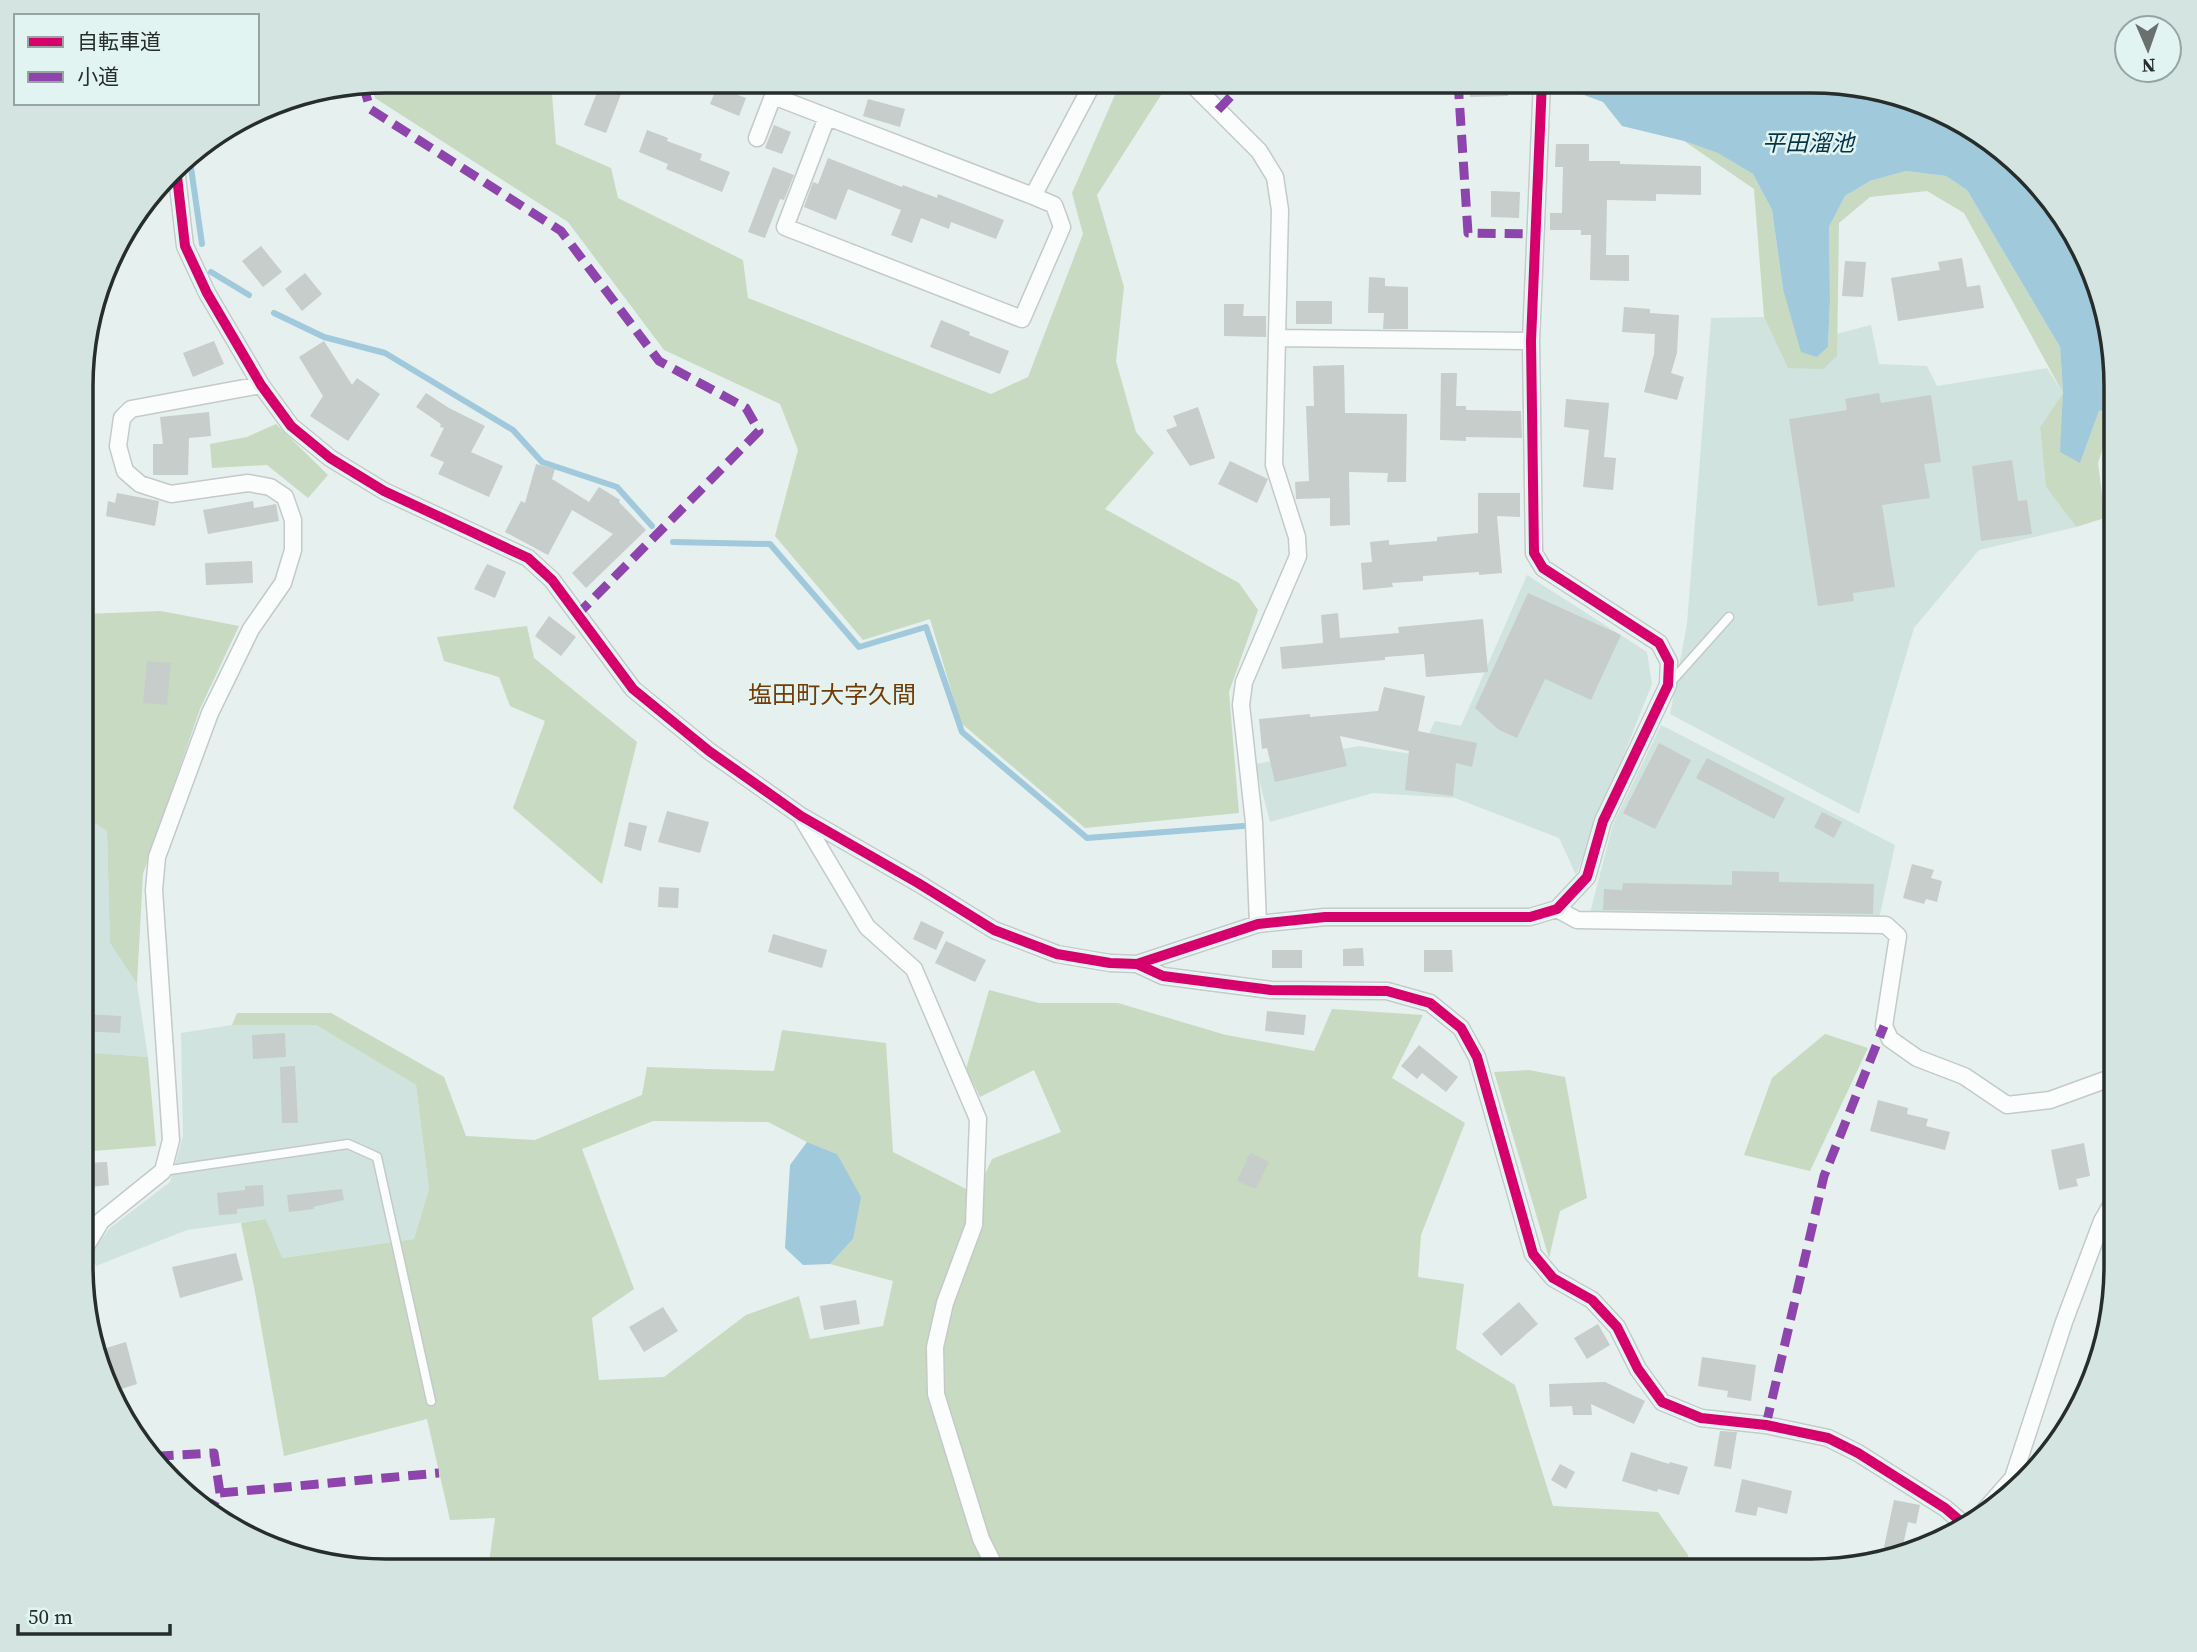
<svg xmlns="http://www.w3.org/2000/svg" width="2197" height="1652" font-family="'Source Serif 4','Noto Sans JP',serif">
	<style>
		.built { fill: #d1e3df }
		.green { fill: #c8dac1; fill-rule: evenodd }
		.water { fill: #a1c9dc }
		.lines { fill: none; stroke-linecap: round; stroke-linejoin: round }
		.stream { stroke: #a1c9dc; stroke-width: 6 }
		.building { fill: #c6cdca }
		.service-casing { stroke: #c3cac9; stroke-width: 11 }
		.minor-casing { stroke: #c3cac9; stroke-width: 19 }
		.service { stroke: #fbfdfc; stroke-width: 8 }
		.minor { stroke: #fbfdfc; stroke-width: 16 }
		.quiet { stroke: #8e44ad; stroke-width: 9; stroke-dasharray: 18 9; stroke-linecap: butt }
		.cycleway-casing { stroke: #e2f4f1; stroke-width: 15 }
		.cycleway { stroke: #d6006c; stroke-width: 10 }
		.labels { text-anchor: middle; dominant-baseline: central; stroke-width: 5; stroke-linejoin: round; paint-order: stroke }
		.water-label { font-size: 23px; font-style: italic; fill: #053448; stroke: #e2f4f1 }
		.quarter-label { font-size: 24px; fill: #753b06; stroke: #e2f4f1 }
		.rim { fill: none; stroke: #262d2b; stroke-width: 3.5 }
	</style>
	<rect width="100%" height="100%" fill="#e6f0ee"/>
	<!-- built -->
	<path class="built" d="M1764,317L1789,368L1837,356L1836,334L1871,325L1879,364L1927,366L1937,386L2047,368L2063,393L2040,427L2046,487L2076,527L1979,550L1914,628L1859,814L1670,714L1687,624L1711,318Z
		M1527,575L1647,652L1652,684L1576,875L1559,838L1455,798L1373,793L1270,822L1255,764L1359,746L1419,755L1435,721L1461,726Z
		M1661,725L1895,845L1879,919L1590,913L1613,824Z
		M82,815L107,831L110,943L137,984L148,1057L82,1052Z
		M232,1025H316L416,1085L429,1189L414,1239L281,1258L266,1219L187,1230L96,1266L91,1252L110,1228L170,1182L183,1136L181,1033Z"/>
	<!-- green -->
	<path class="green" d="M386,81H551L556,144L611,168L618,198L743,260L748,298L991,394L1028,377L1083,234L1072,193L1121,81H1152L1161,95L1097,195L1124,287L1116,361L1136,432L1154,453L1105,509L1239,583L1258,610L1229,692L1239,813L1085,828L961,723L930,619L863,640L775,536L798,450L780,404L664,350L568,222L375,98L371,83Z
		M1684,141L1719,153L1753,174L1772,210L1783,289L1817,357L1828,347L1830,300L1829,227L1845,196L1870,181L1906,171L1946,176L1967,190L2060,347L2063,393L2080,463L2099,411L2116,408V431L2108,433L2098,463L2105,518L2076,527L2046,487L2040,427L2063,393L1964,213L1927,191L1870,197L1839,223L1837,356L1823,369L1788,368L1764,317L1754,189Z
		M276,424L328,475L308,498L267,465L212,468L210,444L247,437Z
		M161,611L239,626L200,709L143,874L137,984L110,943L107,831L82,815L83,612L86,614Z
		M527,626L534,658L637,742L602,884L513,808L545,721L510,706L499,677L444,661L437,637Z
		M989,990L1039,1003H1118L1226,1035L1314,1051L1332,1009L1423,1015L1392,1078L1465,1123L1421,1235L1418,1277L1464,1284L1456,1349L1515,1385L1553,1506L1658,1512L1688,1555V1571H488L495,1518L450,1520L427,1419L284,1456L255,1292L241,1223L266,1219L282,1258L414,1239L429,1189L416,1085L316,1025H232L237,1013H331L444,1077L466,1136L535,1140L642,1095L647,1067L774,1071L782,1030L886,1043L893,1152L976,1194L992,1159L1061,1132L1034,1070L980,1097L966,1069ZM653,1121L768,1122L807,1142L837,1154L853,1239L830,1264L893,1281L883,1326L810,1339L799,1296L746,1315L664,1377L599,1380L592,1318L634,1289L582,1149Z
		M1825,1034L1868,1048L1810,1171L1744,1155L1772,1078Z
		M82,1052L148,1057L156,1146L81,1152Z
		M1529,1070L1565,1077L1587,1198L1560,1211L1549,1258L1494,1072Z"/>
	<!-- water -->
	<path class="water" d="M1563,81H1831L1928,104L2012,156L2085,251L2116,386V408L2099,411L2080,463L2060,452L2063,393L2060,347L1967,190L1946,176L1906,171L1870,181L1845,196L1829,227L1830,300L1828,347L1817,357L1801,352L1783,289L1772,210L1753,174L1718,153L1684,141L1622,126L1603,102L1565,88Z
		M807,1142L837,1154L861,1197L853,1239L830,1264L803,1265L785,1248L790,1165Z"/>
	<g class="lines">
		<!-- stream -->
		<path class="stream" d="M189,154L202,244
			M211,272L249,295
			M274,313L324,337L385,353L513,430L542,462L617,487L652,526
			M673,542L770,544L859,647L926,627L962,732L1087,838L1243,826"/>
	</g>
	<!-- building -->
	<path class="building" d="M1470,81H1508V96L1470,97Z
		M600,85L621,94L606,133L584,125Z
		M717,87L746,98L739,116L710,104Z
		M868,99L905,109L900,127L863,116Z
		M774,125L791,132L782,154L765,148Z
		M647,130L668,138L667,141L702,154L700,160L730,172L722,192L666,169L668,164L639,152Z
		M1556,144H1589V161H1620V164L1701,166V195L1656,194V201L1607,200L1606,255H1629V281L1590,280L1591,235H1581V230H1550V213H1562L1563,167H1555Z
		M828,158L902,187L903,185L937,198L938,194L1004,220L996,239L951,222L949,229L921,218L912,243L891,235L901,210L848,189L836,220L804,207L813,182L818,184Z
		M773,167L794,175L784,200L780,199L765,238L748,232Z
		M1491,191L1520,192L1519,218L1491,217Z
		M261,246L282,272L263,287L242,261Z
		M1962,258L1967,287L1980,285L1984,308L1898,321L1891,278L1940,270L1938,262Z
		M1845,261L1866,262L1863,297L1842,296Z
		M305,273L322,294L302,311L285,289Z
		M1369,277L1385,278V286L1408,287V329H1383L1384,313H1368Z
		M1296,301H1332V324H1296Z
		M1224,304H1244L1243,316H1266V337L1224,336Z
		M1624,307L1650,309V313L1679,315L1677,353L1671,373L1684,377L1677,400L1644,392L1654,354L1655,334L1622,332Z
		M941,320L970,332L969,335L1009,351L1000,374L930,347Z
		M214,341L224,364L193,377L183,353Z
		M324,341L352,385L357,378L380,394L348,441L310,416L323,396L299,357Z
		M1344,365L1345,413L1407,414L1406,482H1387L1388,473L1349,472L1350,525L1330,526V498L1296,499L1295,482L1309,481L1306,406H1314L1313,366Z
		M1441,373H1457L1456,406H1466V410L1521,411L1522,438L1466,437V441L1440,440Z
		M426,393L449,408L485,426L471,452L503,466L489,497L438,474L444,462L430,456L444,428L440,427L441,424L416,407Z
		M1879,393L1881,403L1931,395L1941,462L1924,464L1930,498L1882,505L1895,587L1853,593L1854,601L1818,606L1789,419L1847,410L1845,399Z
		M1566,399L1609,403L1604,457L1616,458L1613,490L1583,487L1589,430L1564,427Z
		M1198,407L1215,458L1190,466L1166,430L1177,426L1173,416Z
		M209,412L211,436L189,438L188,475H153V444H163L160,417Z
		M2012,460L2018,501L2027,500L2032,534L1981,541L1972,466Z
		M1230,461L1268,479L1257,503L1218,484Z
		M536,464L555,469L552,479L589,502L599,487L620,500L619,502L646,530L586,588L572,573L613,534L572,510L548,555L505,532L521,501L525,503Z
		M117,493L159,501L155,526L106,516L108,501L115,503Z
		M1478,493H1520V517L1497,516L1502,573L1479,575V572L1423,576V581L1392,583L1393,587L1363,590L1361,563L1372,562L1370,542L1389,540V545L1437,541V537L1478,533Z
		M253,501L254,508L276,504L279,521L208,534L203,510Z
		M252,561L253,583L206,585L205,563Z
		M487,564L506,572L495,598L474,589Z
		M1528,593L1621,635L1591,700L1545,679L1517,738L1499,730L1475,708Z
		M1338,613L1340,638L1399,633L1398,627L1483,619L1488,672L1426,677L1424,654L1385,657V660L1282,669L1280,647L1323,643L1321,615Z
		M549,616L576,637L561,656L535,636Z
		M147,661L171,663L167,705L143,703Z
		M1384,687L1425,696L1418,731L1477,743L1472,767L1456,763L1453,796L1405,790L1409,751L1340,736L1347,766L1275,782L1267,748L1262,749L1259,719L1310,714V717L1378,711Z
		M1659,743L1691,760L1655,829L1623,813Z
		M1707,758L1785,798L1774,819L1696,778Z
		M667,811L709,822L700,853L658,842Z
		M1822,812L1842,822L1834,838L1814,827Z
		M629,822L647,826L641,851L624,846Z
		M1912,864L1934,870L1931,878L1942,881L1937,902L1926,899L1924,904L1903,898Z
		M1732,871L1779,872V882L1874,884L1873,914L1603,910L1604,889L1622,890L1623,883L1732,885Z
		M659,887L679,888L678,908L658,907Z
		M921,921L944,932L936,950L913,939Z
		M773,934L827,950L822,968L768,952Z
		M946,941L986,960L975,982L935,963Z
		M1363,948L1364,966H1343V949Z
		M1272,950H1302V968H1272Z
		M1424,950H1452L1453,972H1424Z
		M1267,1011L1306,1015L1304,1035L1265,1031Z
		M82,1014L121,1016L120,1033L82,1031Z
		M285,1033L286,1057L253,1059L252,1035Z
		M1419,1045L1458,1077L1446,1092L1422,1073L1417,1079L1401,1066Z
		M295,1066L298,1123H282L280,1067Z
		M1878,1100L1908,1108L1907,1114L1928,1119L1926,1126L1950,1132L1945,1150L1870,1131Z
		M2084,1143L2090,1176L2076,1179L2078,1186L2059,1190L2051,1150Z
		M1250,1153L1269,1162L1256,1189L1237,1181Z
		M107,1162L109,1185L89,1187L87,1163Z
		M263,1185L264,1206L237,1209V1214L219,1215L217,1193L245,1190V1186Z
		M342,1189L344,1200L313,1207L314,1209L289,1212L287,1195Z
		M236,1253L243,1280L180,1298L172,1267Z
		M856,1300L860,1324L824,1330L820,1306Z
		M1519,1302L1538,1324L1501,1356L1482,1334Z
		M663,1307L678,1331L644,1352L629,1327Z
		M1598,1324L1610,1345L1587,1359L1574,1338Z
		M126,1342L137,1384L118,1390L106,1348Z
		M1702,1357L1756,1365L1751,1401L1727,1397L1728,1391L1698,1386Z
		M1605,1382L1645,1401L1634,1424L1591,1404L1592,1415H1573L1572,1406L1550,1407L1549,1384Z
		M1720,1431L1737,1432L1731,1469L1714,1466Z
		M1631,1452L1669,1464L1670,1462L1688,1467L1679,1495L1658,1489L1657,1492L1622,1481Z
		M1560,1464L1575,1472L1566,1489L1551,1480Z
		M1742,1479L1792,1491L1787,1514L1758,1507L1756,1516L1735,1512Z
		M1894,1500L1920,1505L1916,1524L1908,1522L1902,1550L1884,1547Z"/>
	<g class="lines">
		<!-- service casing -->
		<g class="service-casing">
			<path id="service" d="M1670,683L1729,617
				M163,1171L348,1144L377,1157L431,1401"/>
		</g>
		<!-- minor casing -->
		<g class="minor-casing">
			<path id="minor" d="M1189,81L1259,151L1275,177L1280,210L1274,465L1297,537L1298,556L1244,682L1241,705L1254,822L1258,924
				M827,117L785,227L1022,319L1062,227L1054,205L1033,196
				M757,138L773,96L1033,196L1094,81
				M176,168L185,246L207,293L261,385L291,426L330,458L384,491L528,558L552,580L633,689L709,751L801,816L918,883L994,930L1057,954L1110,963L1137,964L1163,976L1271,990L1387,991L1430,1003L1461,1028L1477,1057L1533,1254L1553,1278L1592,1300L1617,1327L1638,1369L1662,1402L1701,1418L1766,1425L1828,1438L1858,1453L1945,1508L1965,1525
				M1277,338L1531,341
				M802,818L867,927L914,969L978,1119L974,1225L945,1303L935,1347L936,1394L981,1539L997,1571
				M1557,909L1577,920L1886,925L1898,936L1884,1026L1890,1039L1917,1058L1964,1076L2007,1105L2050,1100L2116,1076
				M1137,964L1258,924L1325,917H1530L1557,909L1587,877L1603,821L1668,685L1669,662L1659,643L1543,568L1534,553L1531,341L1542,81
				M81,1254L101,1221L163,1171L171,1140L154,890L157,857L210,713L251,629L283,583L293,550V520L285,497L270,487L248,483L171,494L140,484L125,471L118,446L122,418L131,409L261,385
				M1984,1511L2013,1478L2064,1322L2102,1221L2116,1197"/>
		</g>
		<!-- service -->
		<use href="#service" class="service"/>
		<!-- minor -->
		<use href="#minor" class="minor"/>
		<!-- quiet -->
		<path class="quiet" d="M1458,81L1468,233L1535,234
			M363,84L370,109L561,231L659,361L746,408L759,431L578,614
			M1218,110L1239,88L1242,81
			M1766,1425L1824,1176L1884,1026
			M156,1458L161,1456L214,1453L220,1493L210,1511
			M220,1493L439,1473"/>
		<!-- cycleway casing -->
		<g class="cycleway-casing">
			<path id="cycleway" d="M176,168L185,246L207,293L261,385L291,426L330,458L384,491L528,558L552,580L633,689L709,751L801,816L918,883L994,930L1057,954L1110,963L1137,964L1163,976L1271,990L1387,991L1430,1003L1461,1028L1477,1057L1533,1254L1553,1278L1592,1300L1617,1327L1638,1369L1662,1402L1701,1418L1766,1425L1828,1438L1858,1453L1945,1508L1965,1525
				M1137,964L1258,924L1325,917H1530L1557,909L1587,877L1603,821L1668,685L1669,662L1659,643L1543,568L1534,553L1531,341L1542,81"/>
		</g>
		<!-- cycleway -->
		<use href="#cycleway" class="cycleway"/>
	</g>
	<g class="labels">
		<!-- water labels -->
		<g class="water-label">
			<text x="1808" y="143">平田溜池</text>
		</g>
		<!-- quarter labels -->
		<g class="quarter-label">
			<text x="832" y="694">塩田町大字久間</text>
		</g>
	</g>
	<!-- crop -->
	<path d="M0 0H2197V1652H0ZM386 93H1811A293 293 0 0 1 2104 386V1266A293 293 0 0 1 1811 1559H386A293 293 0 0 1 93 1266V386A293 293 0 0 1 386 93Z" fill="#d3e4e1" fill-rule="evenodd"/>
	<path class="rim" d="M386 93H1811A293 293 0 0 1 2104 386V1266A293 293 0 0 1 1811 1559H386A293 293 0 0 1 93 1266V386A293 293 0 0 1 386 93Z"/>
	<!-- legend -->
	<rect x="14" y="14" width="245" height="91" fill="#e2f4f1" stroke="#97a4a2" stroke-width="2"/>
	<rect x="28" y="37" width="35" height="10" fill="#d6006c" stroke="#97a4a2" stroke-width="2"/>
	<text x="77" y="49" font-size="21" fill="#262d2b">自転車道</text>
	<rect x="28" y="72" width="35" height="10" fill="#8e44ad" stroke="#97a4a2" stroke-width="2"/>
	<text x="77" y="84" font-size="21" fill="#262d2b">小道</text>
	<!-- north arrow -->
	<g transform="translate(2148 49) rotate(178)"><circle r="33" fill="#e2f4f1" stroke="#97a4a2" stroke-width="2"/>
	<path d="M0-5L12 26L0 18L-12 26Z" fill="#69716f"/>
	<text y="-10" font-size="19" font-weight="bold" text-anchor="middle" fill="#262d2b">N</text>
	</g>
	<!-- scale -->
	<path d="M18 1624v10h152v-10" fill="none" stroke="#262d2b" stroke-width="3.5"/>
	<text x="28" y="1624" font-size="21" fill="#262d2b" stroke="#e2f4f1" stroke-width="5" paint-order="stroke">50 m</text>
</svg>
